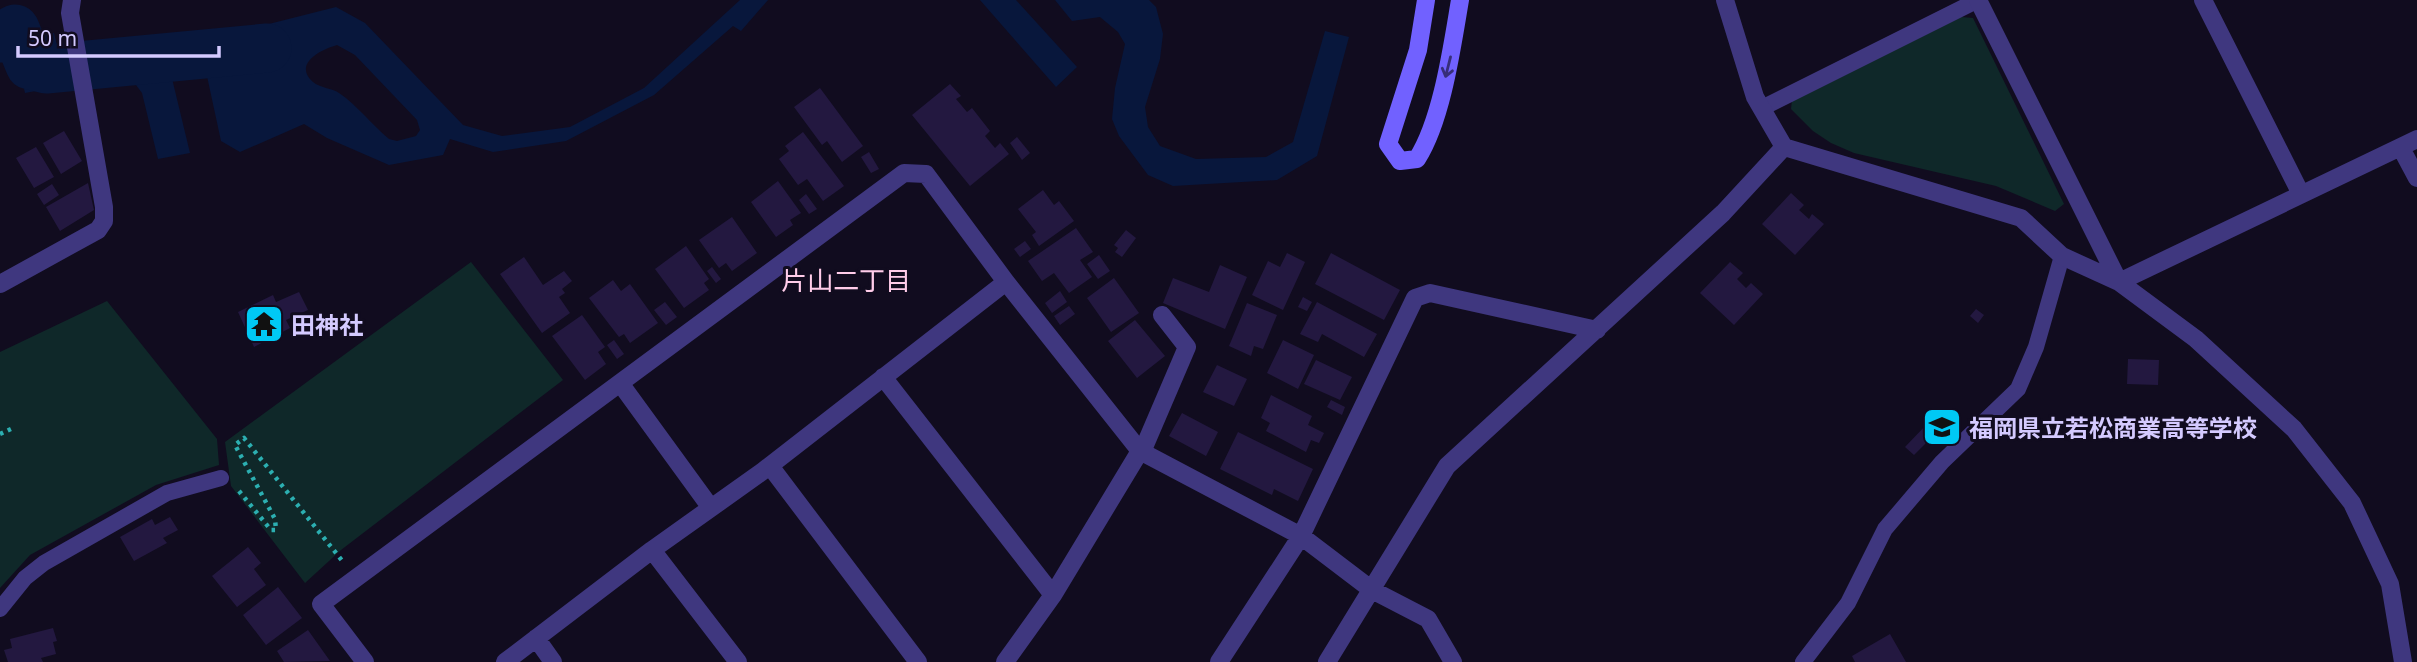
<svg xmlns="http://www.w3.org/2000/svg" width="2417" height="662" font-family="'Noto Sans','Noto Sans JP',sans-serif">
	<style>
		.green { fill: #0f2829 }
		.water { fill: #08173c; fill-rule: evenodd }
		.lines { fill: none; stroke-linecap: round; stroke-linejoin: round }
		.river { stroke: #08173c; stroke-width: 49 }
		.building { fill: #231840 }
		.path { stroke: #2cafb1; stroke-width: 4.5; stroke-dasharray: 3.5 5; stroke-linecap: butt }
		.lane { stroke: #3f377f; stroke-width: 16 }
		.street { stroke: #3f377f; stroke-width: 18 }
		.secondary { stroke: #7161ff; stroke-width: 18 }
		.oneway { stroke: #372e79 }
		.labels { text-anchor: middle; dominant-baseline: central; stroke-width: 6; stroke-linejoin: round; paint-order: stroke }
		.poi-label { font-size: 24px; font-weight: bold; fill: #d4caff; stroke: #110c1f; text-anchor: start }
		.neighbourhood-label { font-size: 26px; fill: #ffcce9; stroke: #110c1f }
	</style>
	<rect width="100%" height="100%" fill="#110c1f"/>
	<!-- green -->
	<path class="green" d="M1961,17L1973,18L2064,204L2055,211L1996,186L1854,153L1831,143L1813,131L1791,109L1792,100Z
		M471,262L563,380L341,550L305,583L231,486L225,442Z
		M107,301L217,439L219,465L156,485L30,555L0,588V352Z"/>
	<!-- water -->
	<path class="water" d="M740,0H768L741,31L733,26L654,95L566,141L493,152L450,139L443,155L389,165L327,138L304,124L240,152L221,141L202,53L210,39L336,7L365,23L463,125L502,136L570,127L644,88ZM337,45L355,55L417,120L420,130L416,136L397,141L389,139C372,125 357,105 339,93C332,88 320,88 313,82C292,63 323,49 337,45Z
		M980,0H1016L1077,67L1056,87Z
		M1055,0H1149L1156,7L1163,34L1160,59L1145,107L1148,127L1160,146L1196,159L1266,157L1293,142L1325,31L1349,37L1317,156L1277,180L1173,186L1148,175L1119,136L1112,119L1115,88L1125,44L1118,32L1100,17L1072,21Z
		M25,18L30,38L54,33L57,45L67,43L69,57L162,37L190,153L158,159L142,93L124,69L72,84L25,93L13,40L0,47V32Z"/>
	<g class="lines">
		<!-- river -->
		<path class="river" d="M0,38L15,29L30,65L46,69L267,48"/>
	</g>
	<!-- building -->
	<path class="building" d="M950,84L961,96L956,99L967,112L972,108L990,131L985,136L995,148L1000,143L1009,154L970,186L912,115Z
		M820,88L863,146L842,162L827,141L822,145L794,107Z
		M64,131L82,161L61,174L43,143Z
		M803,132L844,186L823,201L807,179L798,185L779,159L789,151L785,146Z
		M1017,137L1030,153L1022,160L1010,143Z
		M36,147L54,177L34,188L16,158Z
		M869,152L879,169L871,173L861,157Z
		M778,181L801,213L790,220L793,225L776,237L751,202Z
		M88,183L94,210L60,231L46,207Z
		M52,184L59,195L44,205L37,194Z
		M1043,190L1054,205L1059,201L1074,221L1039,246L1032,235L1036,232L1018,209Z
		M1791,193L1804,205L1799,210L1809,219L1812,214L1824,224L1795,255L1762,224Z
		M806,194L817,209L809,214L799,200Z
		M732,217L757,253L732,271L726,263L719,268L699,240Z
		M1076,228L1093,252L1080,260L1092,277L1069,293L1054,273L1042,281L1028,261Z
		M1126,230L1136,238L1122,257L1115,252L1118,248L1114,245Z
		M1025,241L1031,249L1020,257L1014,249Z
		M686,246L709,279L704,283L709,290L684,308L655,269Z
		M1287,253L1305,262L1283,310L1252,295L1268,261L1280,267Z
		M1331,253L1400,290L1384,320L1315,284Z
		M1099,255L1110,271L1098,279L1087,264Z
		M524,257L543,285L564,271L572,281L562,289L565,293L559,297L570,313L542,333L500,274Z
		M1730,262L1743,273L1737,279L1746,288L1751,283L1763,294L1734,325L1700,293Z
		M1220,265L1247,277L1225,329L1163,303L1173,278L1209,292Z
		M712,267L721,279L716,283L707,271Z
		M1114,278L1139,313L1111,332L1087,298Z
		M613,280L621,291L630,284L658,323L630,343L624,334L619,337L589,298Z
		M1060,291L1067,302L1052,313L1045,303Z
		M299,292L308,310L286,320L290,328L254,347L238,312L273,295L276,302Z
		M1303,297L1312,302L1307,311L1298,307Z
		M665,302L677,317L666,325L654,310Z
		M1317,302L1377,334L1364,357L1322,334L1318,342L1300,334Z
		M1247,303L1277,315L1263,349L1254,346L1251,356L1229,346Z
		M1069,306L1075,314L1060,325L1054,316Z
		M1976,309L1984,315L1978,323L1970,316Z
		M582,315L605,347L598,352L606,364L585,380L552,336Z
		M1135,320L1165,356L1137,378L1108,341Z
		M614,340L624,354L617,359L607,345Z
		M1283,340L1314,355L1298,389L1267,373Z
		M2128,359L2159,360L2158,385L2127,384Z
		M1316,360L1352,377L1340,400L1304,384Z
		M1217,365L1247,379L1234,406L1203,392Z
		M1271,395L1312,416L1308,425L1324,433L1319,443L1311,440L1306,452L1266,431L1270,423L1261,418Z
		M1331,400L1345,407L1342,415L1327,407Z
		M1182,413L1218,432L1206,456L1169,436Z
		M1927,424L1936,433L1914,455L1905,447Z
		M1238,432L1313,469L1298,501L1274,489L1272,495L1220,469Z
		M170,517L178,530L163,538L167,543L134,561L120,537L152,519L155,525Z
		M248,547L261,563L254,569L266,585L237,607L212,576Z
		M278,587L302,618L266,645L243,615Z
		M53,628L57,641L53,642L56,654L41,658L43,662H8L4,650L12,648L10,639Z
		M308,630L330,661L284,662L277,651Z
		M1890,634L1906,662H1855L1852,656Z"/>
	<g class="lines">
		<!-- path -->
		<path class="path" d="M0,434L11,429
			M239,491L271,530H276L275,519L235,445L244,438L344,563"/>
		<!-- lane -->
		<path class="lane" d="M1762,108L1978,0
			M0,609L25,578L44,563L167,493L221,478
			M1803,662L1848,603L1885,529L1942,462L2018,389L2036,347L2062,256"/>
		<!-- street -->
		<path class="street" d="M1725,0L1755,97L1784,147L2021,218L2062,256L2119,282L2196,339L2294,429L2352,503L2390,584L2403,662
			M1978,0L2119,282
			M2203,0L2301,194
			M2401,148L2417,178
			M2119,282L2417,139
			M0,284L98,230L104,221V207L70,13L72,0
			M883,377L1053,595
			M620,383L711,508
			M1142,452L1187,347L1162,315
			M770,466L918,662
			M652,550L738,662
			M536,638L553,662
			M365,662L321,604L904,173L926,174L1006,282L1140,451L1301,536L1372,590L1428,619L1453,662
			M505,662L652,550L763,471L1006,282
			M1005,662L1053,595L1140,451
			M1219,662L1301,536L1415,298L1430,293L1597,330
			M1327,662L1447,466L1723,213L1784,147"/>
		<!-- secondary -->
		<path class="secondary" d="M1426,0L1418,50L1388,144L1400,161L1417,159C1442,120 1452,47 1460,0"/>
	</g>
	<!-- one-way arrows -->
	<defs><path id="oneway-shaft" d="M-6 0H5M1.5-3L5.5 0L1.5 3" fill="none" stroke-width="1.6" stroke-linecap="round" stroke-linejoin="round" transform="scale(1.75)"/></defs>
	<use class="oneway" href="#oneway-shaft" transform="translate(1448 67) rotate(104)"/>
	<!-- icons -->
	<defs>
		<g id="temple-square" transform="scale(2.0125)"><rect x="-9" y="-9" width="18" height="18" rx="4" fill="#00c9f5" stroke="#110c1f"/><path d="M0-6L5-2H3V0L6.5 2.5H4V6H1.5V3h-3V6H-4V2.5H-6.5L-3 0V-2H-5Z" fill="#111"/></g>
		<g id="school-square" transform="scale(2.0125)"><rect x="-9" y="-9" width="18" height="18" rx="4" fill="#00c9f5" stroke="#110c1f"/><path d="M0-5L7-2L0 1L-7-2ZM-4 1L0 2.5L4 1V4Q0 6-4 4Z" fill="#111"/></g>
	</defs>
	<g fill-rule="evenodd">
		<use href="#temple-square" x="264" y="324"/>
		<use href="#school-square" x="1942" y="427"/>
	</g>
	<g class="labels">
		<!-- poi labels -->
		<g class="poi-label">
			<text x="291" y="324">田神社</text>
			<text x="1969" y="427">福岡県立若松商業高等学校</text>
		</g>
		<!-- neighbourhood labels -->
		<g class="neighbourhood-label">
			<text x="846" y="280">片山二丁目</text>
		</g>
	</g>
	<!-- scale -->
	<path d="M18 46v10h201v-10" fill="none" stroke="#d4caff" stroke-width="3.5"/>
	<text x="28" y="46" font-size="21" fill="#d4caff" stroke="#110c1f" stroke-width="5" paint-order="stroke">50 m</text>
</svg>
